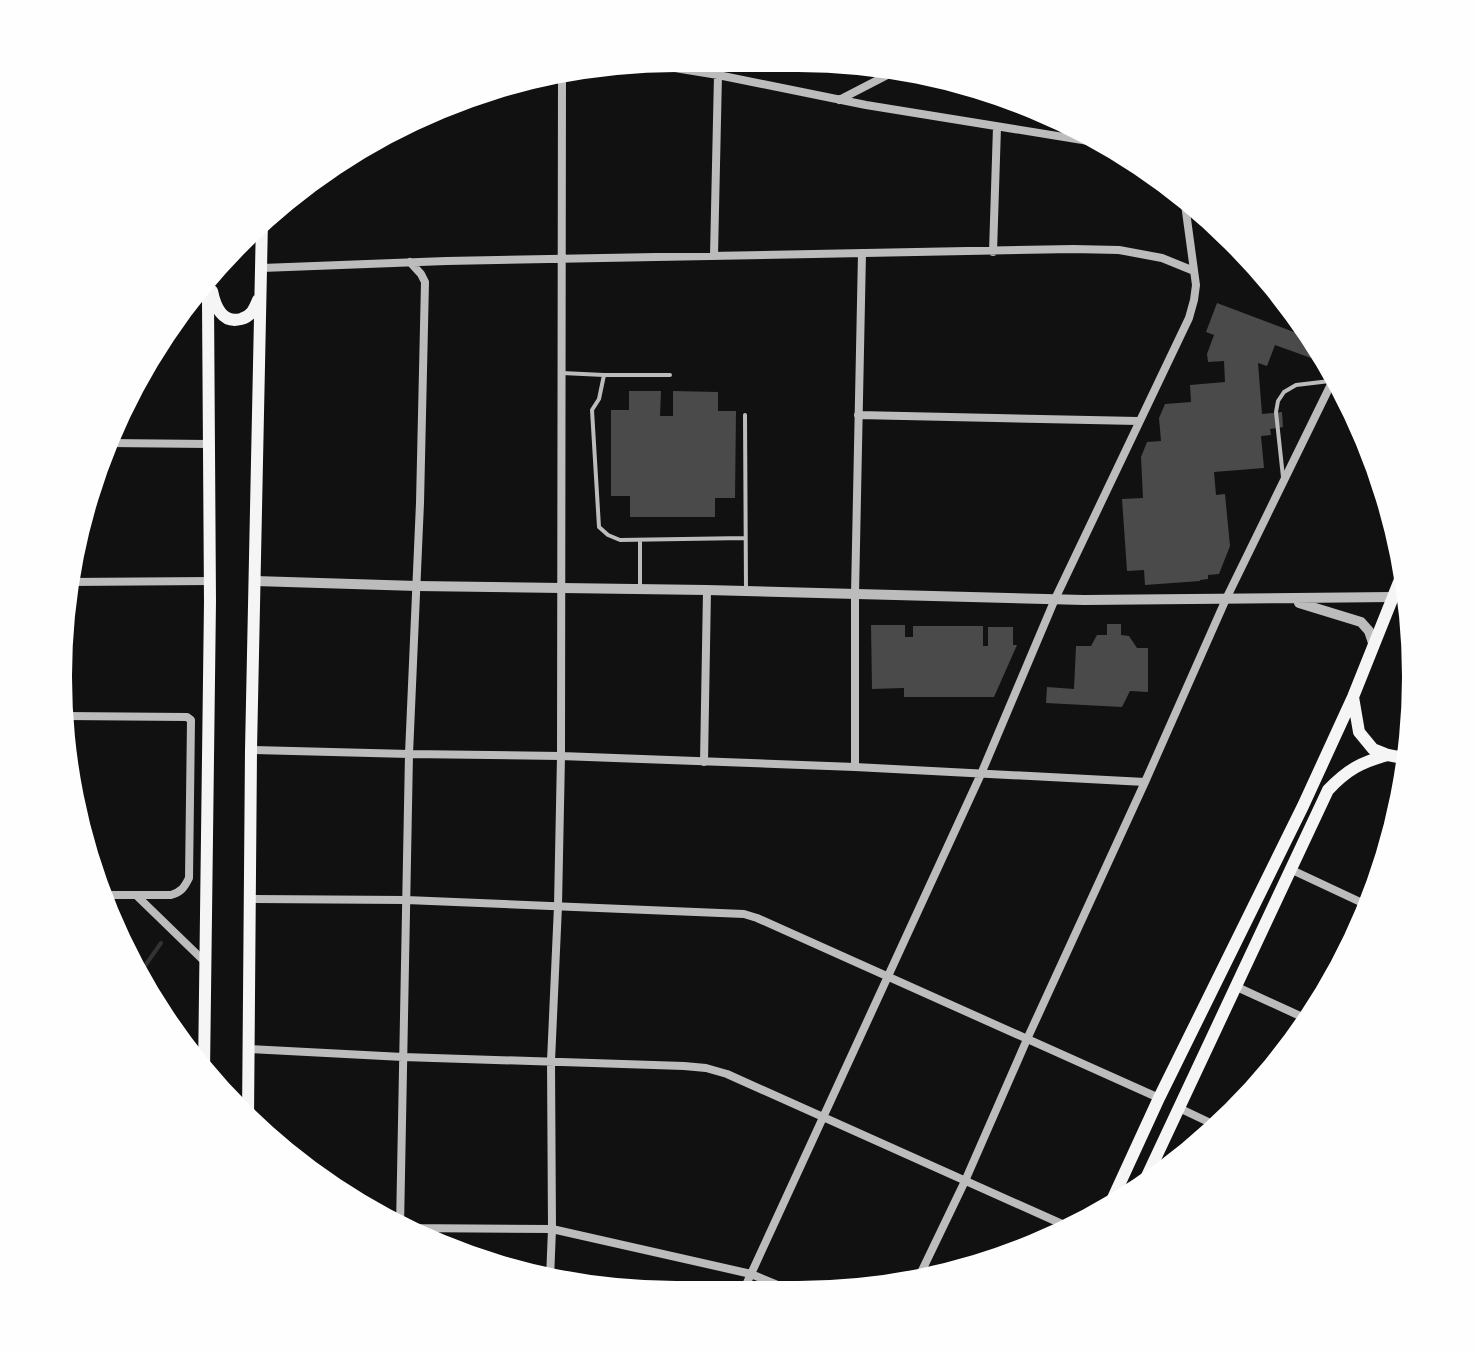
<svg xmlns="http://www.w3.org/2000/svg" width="1474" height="1353" font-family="'Open Sans',sans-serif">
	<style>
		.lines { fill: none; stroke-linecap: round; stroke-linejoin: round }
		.stream { stroke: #333; stroke-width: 4 }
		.building { fill: #4a4a4a }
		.service { stroke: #bcbcbc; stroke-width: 4 }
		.minor { stroke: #bcbcbc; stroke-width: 8 }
		.tertiary { stroke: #bcbcbc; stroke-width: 10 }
		.primary { stroke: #f5f5f5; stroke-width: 12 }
		.trunk { stroke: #f5f5f5; stroke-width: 12 }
	</style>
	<rect width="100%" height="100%" fill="#111"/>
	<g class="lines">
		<!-- stream -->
		<path class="stream" d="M140,973L161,943"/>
	</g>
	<!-- building -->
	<path class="building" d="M1217,303L1315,340L1317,342L1311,358L1275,345L1267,366L1258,363L1262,414L1282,412L1283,427L1270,429L1271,435L1261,436L1264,468L1214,472L1216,495L1225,494L1230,546L1219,574L1208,575V579L1200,580V581L1145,585L1144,570L1127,571L1122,499L1143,498L1141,457L1147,442L1161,441L1159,418L1165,404L1191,402L1190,385L1225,382L1224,361L1208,362L1207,354L1214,335L1206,332Z
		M629,391H661L660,416H673V391L718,392V411H736L735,498H715V517H630V496H611V410H629Z
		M1107,624H1121V635L1129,636L1137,648H1148V692L1130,691L1122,707L1046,703L1047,687L1074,689L1076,646H1091L1097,635H1107Z
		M871,625H905V637H913V626H983V646H988V627H1013V645H1017L994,697H904V688L872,689Z"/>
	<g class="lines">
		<!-- service -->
		<path class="service" d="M562,373L604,375H670
			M604,375L599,399L592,410L599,527L608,535L620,540L745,538
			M745,415L746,588
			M1283,477L1276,412L1278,401L1284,392L1296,385L1330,381
			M640,540V588"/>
		<!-- minor -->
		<path class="minor" d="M638,62L718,75L866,105L1107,144
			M839,100L899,69
			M993,252L997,127
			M714,255L718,75
			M262,268L446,261L1073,249L1119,250L1162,258L1194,271
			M858,415L1138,421
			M109,443L209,444
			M68,582L210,581
			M65,716L187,717L191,720L189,878C184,888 181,892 171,895H100
			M251,750L409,754L561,756L855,767L1145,782
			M704,762L707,590
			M855,767V594L862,253
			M1292,870L1371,907
			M137,896L205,962
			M249,899L406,900L744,914L757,918L1159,1098
			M1237,987L1311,1021
			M248,1049L403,1057L684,1066L706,1068L727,1074L1071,1228
			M1179,1108L1219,1127
			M400,1227L409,754L420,503L425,282L421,274L410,262
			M402,1228L552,1229L751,1274L780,1286
			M550,1279L552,1229L551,1061L558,906L561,756L562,69
			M916,1283L965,1181L1028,1037L1145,782L1226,599L1335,376
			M745,1287L981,774L1055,599L1189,318L1194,300L1196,285L1184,197"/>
		<!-- tertiary -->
		<path class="tertiary" d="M255,581L417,586L707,590L1084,600L1392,597
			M1299,603L1361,622L1369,631L1373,643"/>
		<!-- primary -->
		<path class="primary" d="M1353,697L1359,732L1373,749L1388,755L1398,757L1409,750
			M1140,1191L1328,790C1347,770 1361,762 1388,755
			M1108,1209L1159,1098L1303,806L1353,697L1405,567"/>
		<!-- trunk -->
		<path class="trunk" d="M212,291C215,306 222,324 241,319C251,316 254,310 258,300
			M204,1072L210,601L208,301L210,270
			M248,1119L251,750L262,221"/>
	</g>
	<!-- crop -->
	<path d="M0 0H1474V1353H0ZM676 72H798A604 604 0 0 1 1402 676V677A604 604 0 0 1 798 1281H676A604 604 0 0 1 72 677V676A604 604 0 0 1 676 72Z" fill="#fefefe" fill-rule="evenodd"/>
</svg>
